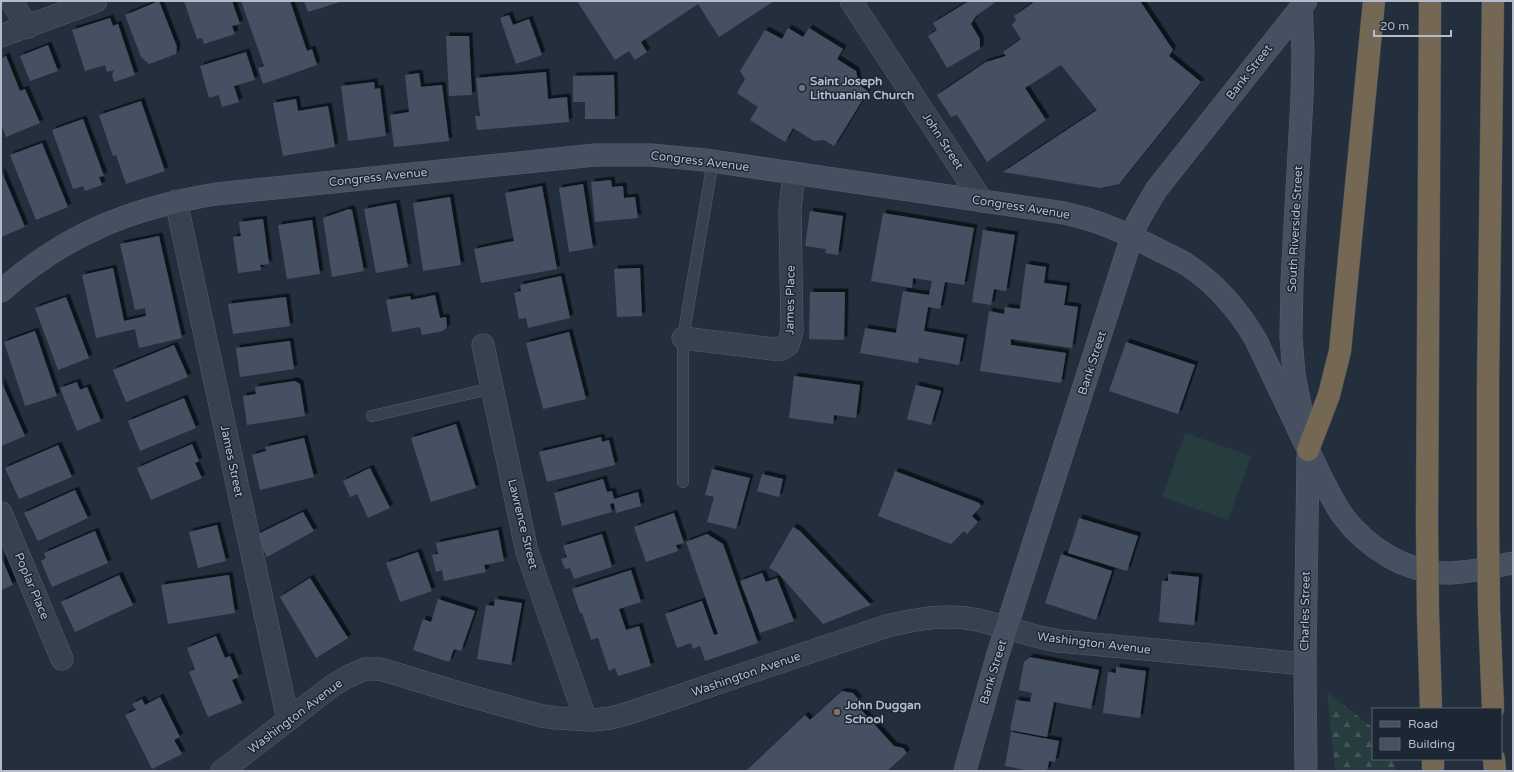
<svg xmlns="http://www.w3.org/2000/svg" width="1514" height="772" font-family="'Varela Round',sans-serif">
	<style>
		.forest { fill: url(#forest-firs) }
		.garden { fill: #263c3f }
		.building { fill: #455162; filter: url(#shadow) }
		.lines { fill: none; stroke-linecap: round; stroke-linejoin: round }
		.lane-casing { stroke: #565f6c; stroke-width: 12 }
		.street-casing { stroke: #565f6c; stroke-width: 23 }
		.secondary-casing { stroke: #565f6c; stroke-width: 23 }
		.highway-casing { stroke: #434c59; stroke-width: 23 }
		.lane { stroke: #38414e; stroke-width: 11 }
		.street { stroke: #38414e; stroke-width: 22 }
		.secondary { stroke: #465061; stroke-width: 22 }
		.highway { stroke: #746855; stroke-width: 22 }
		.highway-bridge-casing { stroke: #434c59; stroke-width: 23; stroke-linecap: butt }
		.highway-bridge { stroke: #746855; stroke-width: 22 }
		.worship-dot { fill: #6b7280; stroke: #1d2633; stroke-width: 1.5 }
		.education-dot { fill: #8d6e63; stroke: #1d2633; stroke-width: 1.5 }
		.labels { text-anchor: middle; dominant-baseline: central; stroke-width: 3; stroke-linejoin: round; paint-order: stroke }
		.street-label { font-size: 12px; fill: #b4bcc9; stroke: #1d2633 }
		.poi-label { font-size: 12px; font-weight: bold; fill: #b4bcc9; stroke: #1d2633; text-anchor: start }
	</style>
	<defs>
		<pattern id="forest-firs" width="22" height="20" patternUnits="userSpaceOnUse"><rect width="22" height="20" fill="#263c3f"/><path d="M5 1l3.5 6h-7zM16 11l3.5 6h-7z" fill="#435659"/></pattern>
		<filter id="shadow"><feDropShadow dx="3.5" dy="-3.5" stdDeviation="0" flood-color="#0009"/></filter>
	</defs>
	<rect width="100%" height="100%" fill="#242f3e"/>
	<!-- forest -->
	<path class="forest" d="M1327,692L1373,728V759H1394L1395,771H1335Z"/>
	<!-- garden -->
	<path class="garden" d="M1185,433L1251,456L1228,520L1162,497Z"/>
	<!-- building -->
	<path class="building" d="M159,1L177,47L176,54L149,64L141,57L125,15Z
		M184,1H232L240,24L232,26L235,34L204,44L202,38L197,39Z
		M241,1H290L307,51L312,49L317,65L263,84L258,68L264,66Z
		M304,1H343L308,12Z
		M577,1H774L719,37L698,4L641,42L647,52L635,60L629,51L615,60Z
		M969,1H997L976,16L971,24L980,39V49L947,68L928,36L937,30L933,23Z
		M1032,1H1140L1173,50L1169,56L1201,82L1119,184L1100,188L1003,172L1097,110L1061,65L1025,88L1046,120L987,162L957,115L951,117L937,95L986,62L1006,56L1003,52L1021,39L1012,25L1016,20L1014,16L1033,3Z
		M509,15L513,25L529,19L542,55L516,64L500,18Z
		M110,18L113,26L118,24L135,75L114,82L112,75L114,70L107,72L105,65L85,71L72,30Z
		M788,28L803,37L809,28L843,49L837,59L856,71L859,85L868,91L834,146L824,140L814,141L793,128L785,142L750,120L758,107L737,93L745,79L740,71L765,30L782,39Z
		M446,36H469L472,95L449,96Z
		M48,45L58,71L30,81L20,56Z
		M246,52L255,80L234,86L239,102L222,107L219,95L209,98L200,66Z
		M6,56L20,91L25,89L40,123L6,137L1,124V59Z
		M546,72L548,99L567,97L569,122L477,130L475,116H480L476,78Z
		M419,73L421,87L442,85L449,141L394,147L390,115L409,112L405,75Z
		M614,75L615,119H585V102H573V76Z
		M374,82L375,89L380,88L386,136L348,141L341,86Z
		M296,99L298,111L328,106L335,147L283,156L273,103Z
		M141,101L165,171L126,184L116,155L113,156L99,115Z
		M83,119L104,176L99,177L102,185L85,191L83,186L73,189L52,130Z
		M42,143L68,207L36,220L10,155Z
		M1,170L25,227L1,237Z
		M611,180L612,187L623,186L624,198L635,197L638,218L595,222L591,182Z
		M583,184L593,248L569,252L559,188Z
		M542,186L557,269L481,283L474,249L514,241L505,193Z
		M450,197L461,265L423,271L413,203Z
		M396,203L408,267L376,273L364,209Z
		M349,209L352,210L364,271L332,277L323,218Z
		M810,211L843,216L838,255L825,253L826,249L805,246Z
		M883,213L974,228L964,285L945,282L940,309L928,307L924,331L964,338L959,365L919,358L918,363L860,353L865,328L896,333L903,291L929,295L932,281L913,278L912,288L871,281Z
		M263,219L269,264L260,265L261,270L238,273L233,237L241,236L239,222Z
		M312,220L320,274L287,279L278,225Z
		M983,230L1015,235L1006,291L994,289L991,305L972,302Z
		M159,236L182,338L139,348L135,329L96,338L82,275L113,268L124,321L146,316L145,308L135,310L120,244Z
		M1026,264L1046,267L1044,283L1067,286L1064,305L1078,307L1072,348L1011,339V345L1066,353L1061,383L980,371L989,311L1004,314L1005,307L1020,309Z
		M640,268L642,316L617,317L614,269Z
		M561,276L570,318L528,328L526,318L519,319L514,293L521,291L520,285Z
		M810,292H845L844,340L809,339Z
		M435,295L440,318L446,317L447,327L443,331L422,335L420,327L392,332L386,300L410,296L411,300Z
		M66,297L89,358L58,370L35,308Z
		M286,297L290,326L233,334L228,304Z
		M35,331L57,396L25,406L4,342Z
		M569,332L586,399L543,409L526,343Z
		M290,341L294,369L240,377L236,348Z
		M1126,342L1195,365L1178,414L1109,391Z
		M174,345L188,377L126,402L113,370Z
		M794,376L860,385L856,418L834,415L833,424L789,418Z
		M1,381L25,436L1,446Z
		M295,381L300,384L305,416L247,425L243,396L256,394L255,387Z
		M77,382L80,390L87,387L101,421L77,431L60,388Z
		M916,385L941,391L931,425L907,419Z
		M184,398L196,428L140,451L128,421Z
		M456,424L476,488L431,502L411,438Z
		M601,437L602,442L609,440L615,465L547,482L539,452Z
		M304,438L314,477L260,490L252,455L266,451L265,447Z
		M192,444L199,461L195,463L202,478L151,500L137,468Z
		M58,445L72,477L19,499L5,468Z
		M370,468L390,508L368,518L357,494L350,497L343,481Z
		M712,469L750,478L736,529L707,522L714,497L705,495Z
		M895,471L979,503L981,506L972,516L978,522L967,534L964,531L951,544L878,516Z
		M762,474L783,479L779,497L757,491Z
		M603,479L607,492L612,491L614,499L638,492L641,506L616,513L614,503L610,504L612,512L562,526L554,493Z
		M75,490L88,518L38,541L24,513Z
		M303,512L314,531L267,557L256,535Z
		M674,513L684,543L676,545L678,551L646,562L634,527Z
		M1079,518L1138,536L1127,571L1068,553Z
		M217,525L226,561L198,568L189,532Z
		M793,527L800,531L871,605L823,624L777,572L769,568Z
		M498,530L504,561L484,565L486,572L444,581L442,570L436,572L432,555L438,554L436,543Z
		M95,531L108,563L52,587L41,561L46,558L44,553Z
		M602,534L612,567L574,579L570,568L565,569L561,559L567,557L563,546Z
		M707,534L723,544L758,643L705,661L700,646L693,649L691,643L677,648L665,614L702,601L714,635L718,634L686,542Z
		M418,552L432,591L400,602L386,563Z
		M1061,554L1112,571L1096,620L1045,603Z
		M1,556L13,585L1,590Z
		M631,570L641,602L619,609L626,630L639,626L651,666L618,676L615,668L609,671L598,638L591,640L582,613H580L572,589Z
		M762,573L766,582L777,578L794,621L760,633L740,581Z
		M1168,574L1199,577L1194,625L1159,622L1162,581H1168Z
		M119,575L133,605L75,632L61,602Z
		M229,575L235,613L168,624L161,585Z
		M310,578L348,638L316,658L280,597Z
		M438,599L475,611L461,651L454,649L449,662L413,650L423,619L431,622Z
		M495,599L522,603L511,665L477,659L486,605L494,606Z
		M216,636L225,658L230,656L239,677L232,680L242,703L208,717L189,672L195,669L187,648Z
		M1030,657L1099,670L1091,709L1054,702L1047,737L1010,730L1016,700L1030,702L1032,693L1019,690L1024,662Z
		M1116,667L1146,671L1140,718L1103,713L1108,672L1116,673Z
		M842,691L853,693L859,700L855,703L894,746L903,748L907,753L887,771H746L805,715L810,720Z
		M160,697L180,737L174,740L182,754L152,769L125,715L136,710L132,704L142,699L145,705Z
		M1011,732L1059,741L1055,762L1049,761L1047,771H1030L1005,766Z"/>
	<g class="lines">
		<!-- lane casing -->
		<g class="lane-casing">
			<path id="lane" d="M372,416L493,388
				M683,482V338L713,161"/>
		</g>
		<!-- street casing -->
		<g class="street-casing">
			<path id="street" d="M11,1L28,27
				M851,1L982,201
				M1,36L96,1
				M176,201L288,720
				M683,338L773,349H782L788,345L792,331L790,209L794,173
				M483,345L527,552L586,720
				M1,513L62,659
				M222,771L332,686L347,677L365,669H377L384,670L459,693L542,716L557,718L593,720L611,718L629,713L887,626C917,619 947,613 978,620C1005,626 1031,637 1059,641L1305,664"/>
		</g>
		<!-- secondary casing -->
		<g class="secondary-casing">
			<path id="secondary" d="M1301,1L1303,52L1302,98L1292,281L1291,337L1294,374L1303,420
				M1,291C66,234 131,208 216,194L595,155H651L705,160L1064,213C1096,220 1119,230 1147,244C1160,251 1174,257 1186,264C1215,283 1239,311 1256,340L1322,479C1329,492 1335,505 1343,516C1367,548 1407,573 1447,573C1469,573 1491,567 1513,563
				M965,771L997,657L1135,227L1142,214L1156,190L1306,1
				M1306,771L1305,664L1308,456"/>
		</g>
		<!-- highway casing -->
		<g class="highway-casing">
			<path id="highway" d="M1308,450L1329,395L1340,351L1374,1
				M1427,523L1430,1
				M1488,523V384L1493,1
				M1489,608L1493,709
				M1428,614L1431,709
				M1433,759V771
				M1494,759L1495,771"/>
		</g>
		<!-- lane -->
		<use href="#lane" class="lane"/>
		<!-- street -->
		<use href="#street" class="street"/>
		<!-- secondary -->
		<use href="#secondary" class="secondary"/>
		<!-- highway -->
		<use href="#highway" class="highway"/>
		<!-- highway-bridge casing -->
		<g class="highway-bridge-casing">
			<path id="highway-bridge" d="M1427,523L1428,614
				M1488,523L1489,608"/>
		</g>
		<!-- highway-bridge -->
		<use href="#highway-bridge" class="highway-bridge"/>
	</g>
	<!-- markers -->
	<circle class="worship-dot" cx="802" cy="88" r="4"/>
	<circle class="education-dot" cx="837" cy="712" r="4"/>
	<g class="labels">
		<!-- street labels -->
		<g class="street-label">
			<text transform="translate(1249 72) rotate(-52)">Bank Street</text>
			<text transform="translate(943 141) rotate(57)">John Street</text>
			<text transform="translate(700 161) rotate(7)">Congress Avenue</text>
			<text transform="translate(378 177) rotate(-6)">Congress Avenue</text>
			<text transform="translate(1021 207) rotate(9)">Congress Avenue</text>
			<text transform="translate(1295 229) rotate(-87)">South Riverside Street</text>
			<text transform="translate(790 300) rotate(-89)">James Place</text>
			<text transform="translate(1092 363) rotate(-72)">Bank Street</text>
			<text transform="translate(232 461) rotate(78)">James Street</text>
			<text transform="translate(523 524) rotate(76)">Lawrence Street</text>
			<text transform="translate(32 586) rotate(67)">Poplar Place</text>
			<text transform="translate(1305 611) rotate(-89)">Charles Street</text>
			<text transform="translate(1094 643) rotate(7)">Washington Avenue</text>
			<text transform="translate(993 672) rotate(-73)">Bank Street</text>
			<text transform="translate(746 674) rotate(-19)">Washington Avenue</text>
			<text transform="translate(295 716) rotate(-37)">Washington Avenue</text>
		</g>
		<!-- poi labels -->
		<g class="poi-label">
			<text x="810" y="81">Saint Joseph<tspan x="810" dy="14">Lithuanian Church</tspan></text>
			<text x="845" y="705">John Duggan<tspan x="845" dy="14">School</tspan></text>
		</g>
	</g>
	<!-- border -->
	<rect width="1514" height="772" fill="none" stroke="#b4bcc9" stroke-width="4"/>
	<!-- legend -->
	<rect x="1372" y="708" width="130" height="52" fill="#1d2633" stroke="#59626f"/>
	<rect x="1380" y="721" width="20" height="6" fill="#465061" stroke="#59626f"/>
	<text x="1408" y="728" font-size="12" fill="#b4bcc9">Road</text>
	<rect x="1380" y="738" width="20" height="12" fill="#455162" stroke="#59626f"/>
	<text x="1408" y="748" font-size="12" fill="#b4bcc9">Building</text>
	<!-- scale -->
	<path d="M1374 30v6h77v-6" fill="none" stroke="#b4bcc9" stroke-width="2"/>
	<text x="1380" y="30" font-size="12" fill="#b4bcc9" stroke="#1d2633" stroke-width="3" paint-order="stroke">20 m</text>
</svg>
